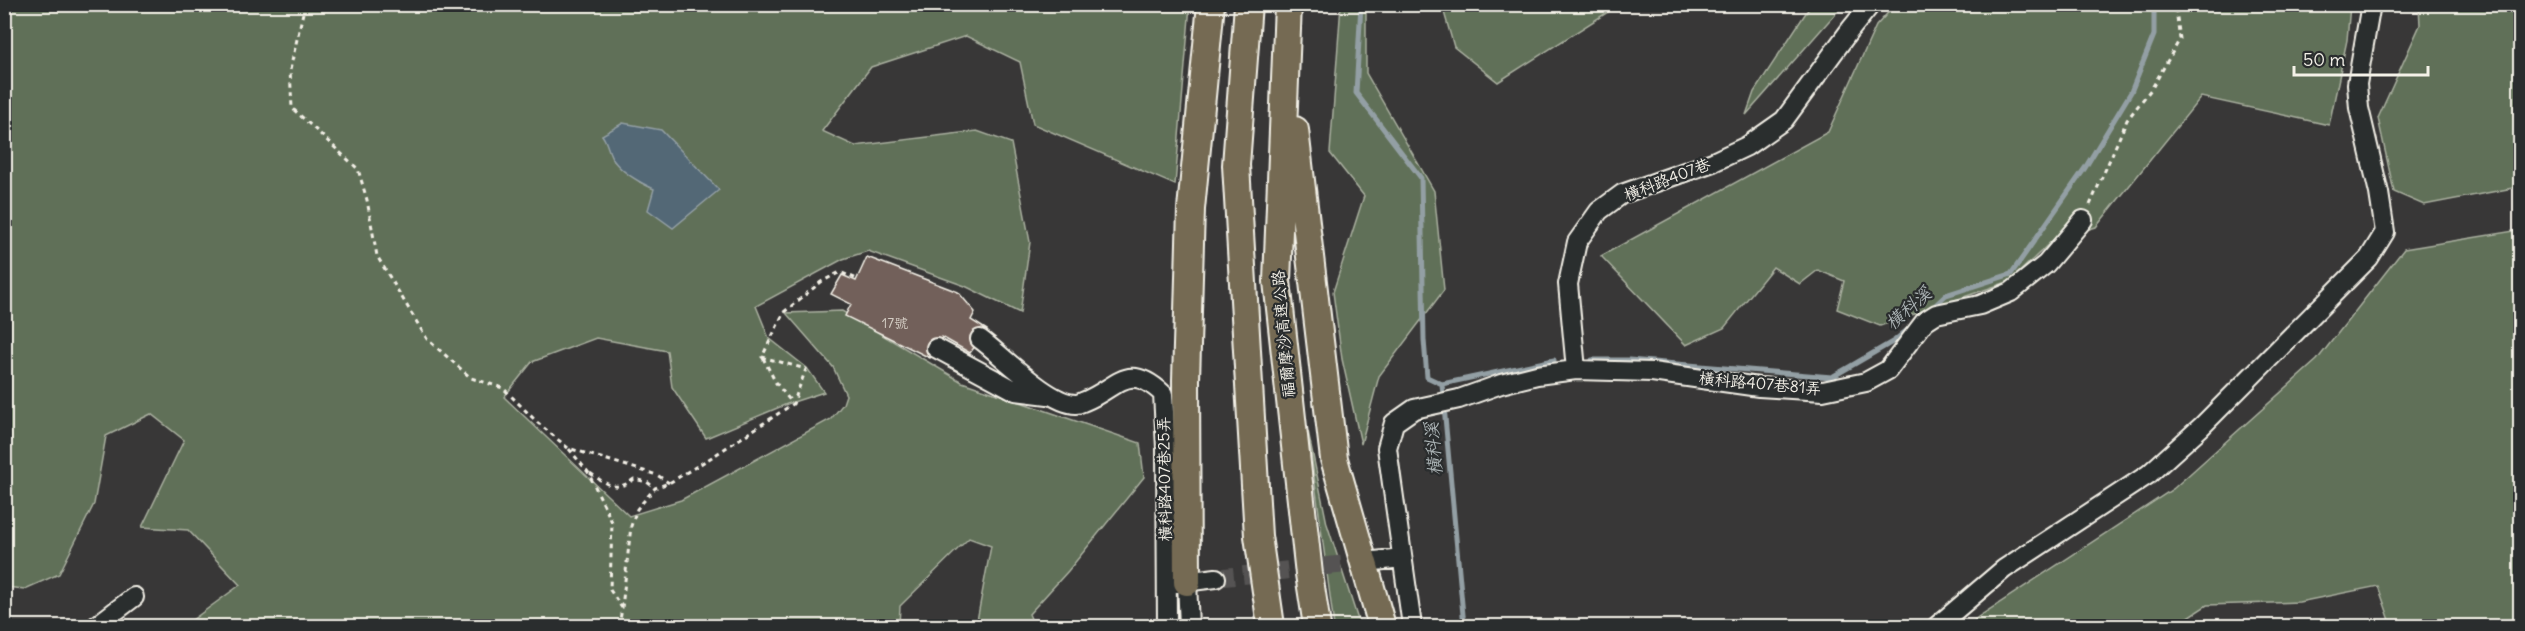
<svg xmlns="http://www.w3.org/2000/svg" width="2525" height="631" font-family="Delius,'LXGW WenKai TC',sans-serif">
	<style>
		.green { fill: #607058; stroke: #aab0a0; stroke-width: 1.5; fill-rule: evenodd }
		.water { fill: #526876; stroke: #939fa4; stroke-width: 1.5 }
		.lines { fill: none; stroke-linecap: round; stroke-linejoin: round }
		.stream { stroke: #939fa4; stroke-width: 5 }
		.building { fill: #72615a; stroke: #f4f1e8; stroke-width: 1.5 }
		.minor-tunnel { stroke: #545352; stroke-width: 18; stroke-dasharray: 18 9; stroke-linecap: butt }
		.minor-casing { stroke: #f4f1e8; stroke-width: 22 }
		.highway-casing { stroke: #f4f1e8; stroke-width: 30 }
		.path { stroke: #f4f1e8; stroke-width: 3; stroke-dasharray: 4.5 4.5; stroke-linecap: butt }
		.minor { stroke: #2a2d2e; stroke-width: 18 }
		.highway { stroke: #746b52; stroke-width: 26 }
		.labels { text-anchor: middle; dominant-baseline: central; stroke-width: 4.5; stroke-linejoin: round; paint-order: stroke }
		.number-label { font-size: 14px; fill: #d4cdc4 }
		.street-label { font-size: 16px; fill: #f4f1e8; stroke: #2a2d2e }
		.water-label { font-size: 18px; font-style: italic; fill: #abb3b5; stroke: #2a2d2e }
	</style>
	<rect width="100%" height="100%" fill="#383737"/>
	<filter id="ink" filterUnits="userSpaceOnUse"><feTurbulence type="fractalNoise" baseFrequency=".0167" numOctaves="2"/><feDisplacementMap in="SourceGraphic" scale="12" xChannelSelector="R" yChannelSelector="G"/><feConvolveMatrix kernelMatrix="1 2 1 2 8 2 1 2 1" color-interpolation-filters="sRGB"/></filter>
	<g filter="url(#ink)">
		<!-- green -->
		<path class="green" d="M4,5H1190L1175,185L1033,124L1020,62L966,36L871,67L822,131L855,146L977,131L1011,143L1030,242L1020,313L965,286L868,251L843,259L756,306L769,338L807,368L824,392L787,404L706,438L672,387L667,351L596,338L532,362L504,397L629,516L681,500L831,419L843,404L846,395L833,367L786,313L842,311L962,382L1140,443L1144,477L1068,571L1029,614L1034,626H976L991,546L969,538L900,606L899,626H184L240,585L188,530L142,527L184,440L151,414L106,436L94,504L59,574L25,589L5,587ZM602,135L719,190L654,189L640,182L614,161L607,141Z
			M1341,5H1366V73L1434,191L1444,290L1379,376L1361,444L1342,359L1333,292L1364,196L1330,153Z
			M1442,5V4L1619,5L1498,82L1454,47Z
			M1811,5H1843L1746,115L1754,92Z
			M1895,5H2350L2347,40L2329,125L2201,97L2096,227L2054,239L2010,281L1880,326L1837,309L1844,281L1818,270L1800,284L1773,267L1724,328L1686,345L1601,256L1828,132L1876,26Z
			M2419,5H2520V186L2518,187L2424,205L2394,192L2378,118L2420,25Z
			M2514,231L2520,238V626H2392L2378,586L2299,602L2207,605L2175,626H1968L1978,617L2173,489L2317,360L2404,249Z
			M1308,431L1327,524L1360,626H1334Z"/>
		<!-- water -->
		<path class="water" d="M623,123L661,130L719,190L673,228L648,210L654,189C641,183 623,173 614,161C608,153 608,143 602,135Z"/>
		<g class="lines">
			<!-- stream -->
			<path class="stream" d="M1361,4L1356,93L1421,178L1424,340L1427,377L1442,384
				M1930,310L1946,295L2011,274L2085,168L2131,92L2154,35V4
				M1592,360H1629L1832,377L1894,341L1912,326
				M1464,626L1442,384L1554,360"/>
		</g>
		<!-- building -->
		<path class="building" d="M867,257L958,292L975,312L971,320L987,330L970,353L942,337L930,358L845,316L851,304L831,294L842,275L856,281Z"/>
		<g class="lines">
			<!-- minor-tunnel -->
			<path class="minor-tunnel" d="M1216,578L1373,561"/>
			<!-- minor casing -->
			<g class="minor-casing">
				<path id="minor" d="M980,339C1002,355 1049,404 1076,404C1079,404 1082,402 1085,401C1118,388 1127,360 1163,394L1166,448L1167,626
					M936,348L1016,391L1048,395
					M1576,370L1568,284L1577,242L1599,211L1622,194L1713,162L1747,146L1784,120L1850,30L1871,4
					M1375,561L1402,558
					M1187,582L1189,626
					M1176,583L1216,578
					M96,626L134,597
					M1412,626L1387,448L1394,423L1414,409L1459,399L1501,384L1537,375L1576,370L1652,372L1759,387L1823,391L1866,382L1888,370L1925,321L1936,314L1980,305L2011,292L2046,264L2083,220
					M1937,626L2004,569L2149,474L2201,427L2369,258L2385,232L2379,193L2359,108L2357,84L2371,4"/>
			</g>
			<!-- highway casing -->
			<g class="highway-casing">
				<path id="highway" d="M1248,4L1236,165L1258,536L1271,626
					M1288,4L1277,281L1309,574L1317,626
					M1295,130L1334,459L1382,626
					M1187,582L1186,380L1191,209L1211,4"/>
			</g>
			<!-- path -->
			<path class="path" d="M305,4L290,70L292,108L358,169L367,200L377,256L427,339L471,378L503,388L538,423L568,448L657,475L669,483
				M2090,205L2127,120L2152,88L2180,39L2175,4
				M763,358L776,383L793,404
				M569,449L588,472L612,522L610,590L622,608L619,626
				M590,473C606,484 616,493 634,479L647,482L655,488
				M622,608L631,526L637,509L655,488L669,483L712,457L793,404L806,369L762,357L784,312L821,282L840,272L857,279"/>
			<!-- minor -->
			<use href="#minor" class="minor"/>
			<!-- highway -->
			<use href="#highway" class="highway"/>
		</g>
	</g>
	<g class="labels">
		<!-- number labels -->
		<g class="number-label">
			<text x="895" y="323">17號</text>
		</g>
		<!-- street labels -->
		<g class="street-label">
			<text transform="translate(1667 179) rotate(-21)">橫科路407巷</text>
			<text transform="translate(1283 334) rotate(-95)">福爾摩沙高速公路</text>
			<text transform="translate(1760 383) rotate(5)">橫科路407巷81弄</text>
			<text transform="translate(1164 479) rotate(-91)">橫科路407巷25弄</text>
		</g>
		<!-- water labels -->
		<g class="water-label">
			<text transform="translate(1908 308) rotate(-41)">橫科溪</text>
			<text transform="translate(1433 449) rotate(-95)">橫科溪</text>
		</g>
	</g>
	<!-- margin -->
	<rect width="2525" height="631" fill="none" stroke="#2a2d2e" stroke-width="24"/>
	<rect x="12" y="12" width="2501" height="607" fill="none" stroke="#f4f1e8" stroke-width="2" filter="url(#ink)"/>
	<!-- scale -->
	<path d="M2294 66v9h134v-9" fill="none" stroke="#f4f1e8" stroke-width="3"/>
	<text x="2303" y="66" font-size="18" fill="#f4f1e8" stroke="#2a2d2e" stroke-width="4.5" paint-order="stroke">50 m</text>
</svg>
